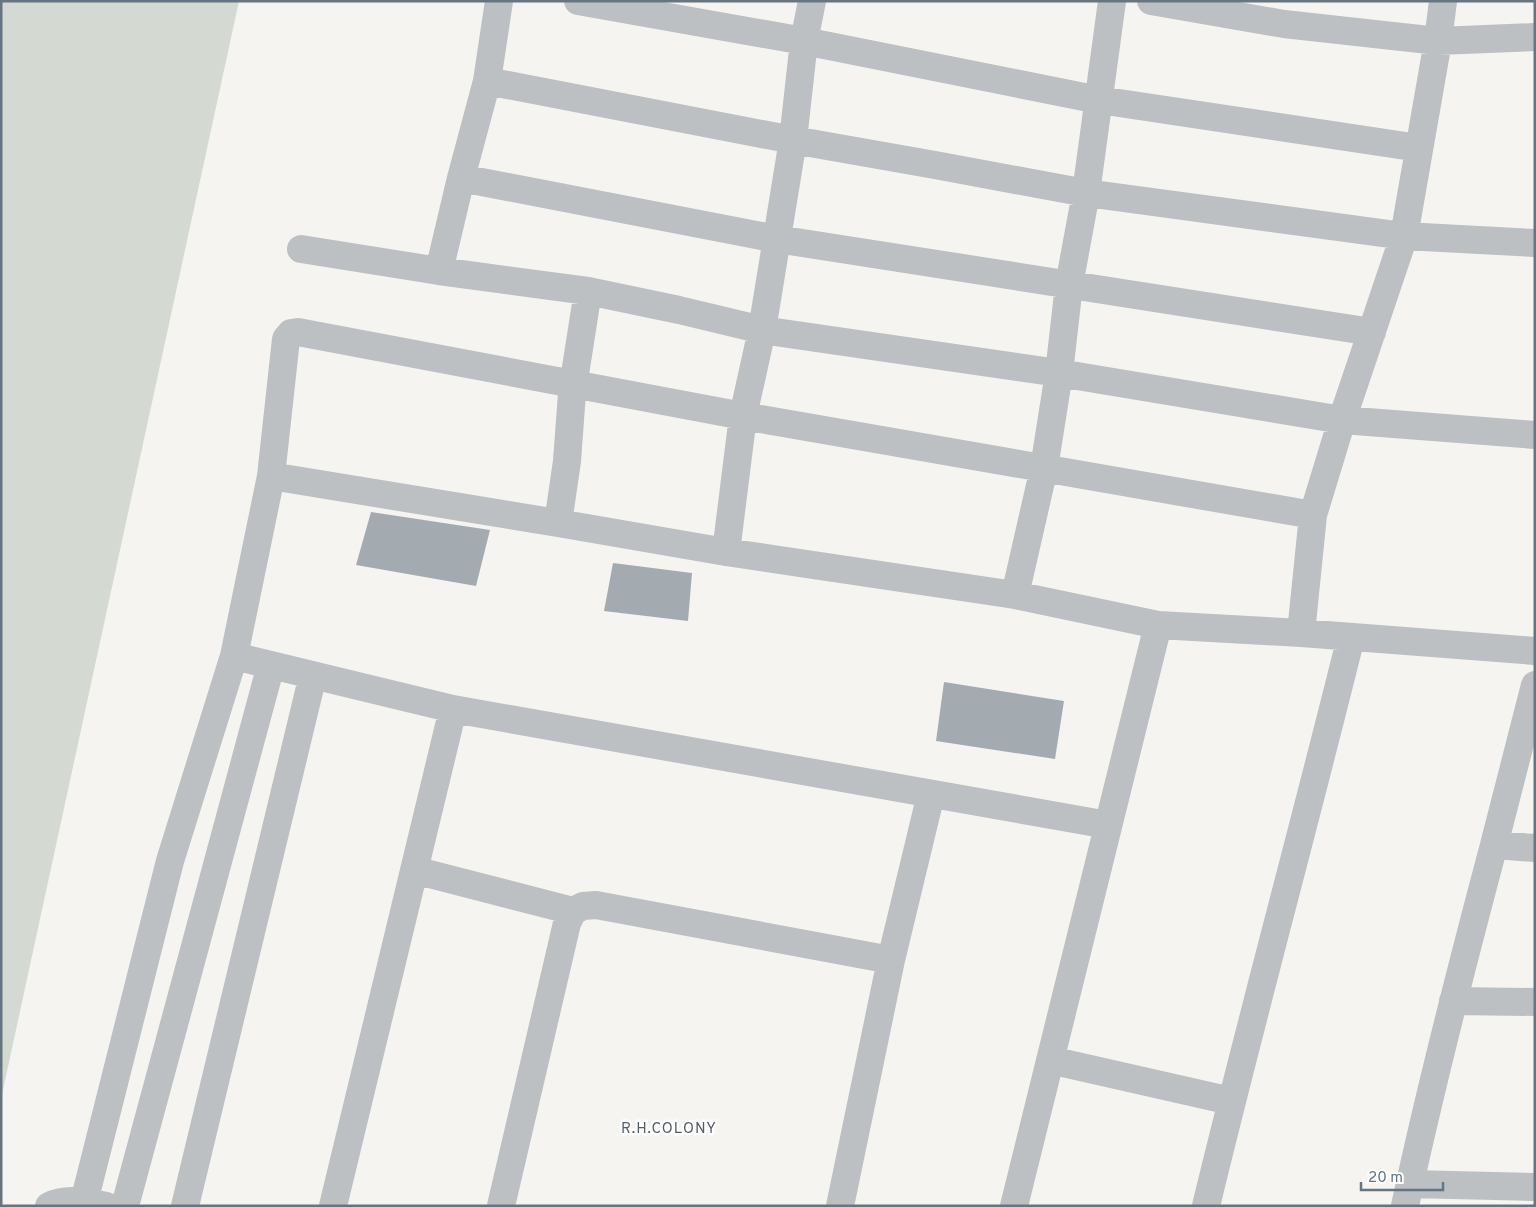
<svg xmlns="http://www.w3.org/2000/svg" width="1536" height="1207" font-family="Overpass,sans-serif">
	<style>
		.green { fill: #d4d9d1 }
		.building { fill: #a4abb0 }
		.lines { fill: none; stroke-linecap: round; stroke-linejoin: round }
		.minor { stroke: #bcc0c3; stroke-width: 28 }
		.labels { text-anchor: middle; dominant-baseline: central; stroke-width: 5; stroke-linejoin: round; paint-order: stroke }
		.neighbourhood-label { font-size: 15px; letter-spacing: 1px; fill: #545f65; stroke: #fff }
	</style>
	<rect width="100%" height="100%" fill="#f5f4f1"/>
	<!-- green -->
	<path class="green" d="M1,1H239L1,1099Z"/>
	<!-- building -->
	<path class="building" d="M371,512L490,530L476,586L356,565Z
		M613,563L692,573L688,621L604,611Z
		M944,682L1064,701L1055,759L936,741Z"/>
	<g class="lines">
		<!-- minor -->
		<path class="minor" d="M499,1L487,81L461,178L439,271L588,291L572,393L567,461L558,523
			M578,1L804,41L1099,100L1419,148
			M1112,1L1086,193L1404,236L1535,243
			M1151,1L1284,24L1438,41L1443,1
			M487,81L793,140L935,165L1086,193L1069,285L1059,373L762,330L679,310L588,291
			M461,178L777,239L1372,332
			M301,249L439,271
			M271,476L558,523L726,552L1015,595L1158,625L1301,633L1535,651
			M726,552L743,416L762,330L793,140L804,41L812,1
			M1015,595L1044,468L1059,373L1342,420L1535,435
			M1301,633L1313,515L1342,420L1404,236L1438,41L1535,37
			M234,656L453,709L1108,825
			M1494,845L1535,685
			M414,870L573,911
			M1453,1001L1535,1002
			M1050,1060L1231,1101
			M1410,1184L1535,1187
			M84,1202L170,861L234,656L271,476L286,339L291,333L298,332L743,416L1313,515
			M49,1206C66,1197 89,1202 106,1206
			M125,1206L271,665
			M185,1206L313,675
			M333,1206L453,709
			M501,1206L567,923L573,911L583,906L596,905L891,960
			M840,1206L891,960L931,794
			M1014,1206L1158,625
			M1206,1206C1252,1016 1304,827 1351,637
			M1405,1206C1431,1085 1462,965 1494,845L1535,848"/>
	</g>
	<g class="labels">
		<!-- neighbourhood labels -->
		<g class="neighbourhood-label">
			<text x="669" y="1129">R.H.COLONY</text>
		</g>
	</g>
	<!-- border -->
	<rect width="1536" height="1207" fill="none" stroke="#667680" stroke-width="5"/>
	<!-- scale -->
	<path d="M1361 1182v8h82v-8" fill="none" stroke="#667680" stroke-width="2.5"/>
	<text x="1368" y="1182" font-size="15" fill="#667680" stroke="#ffffff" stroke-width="4" paint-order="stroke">20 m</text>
</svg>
